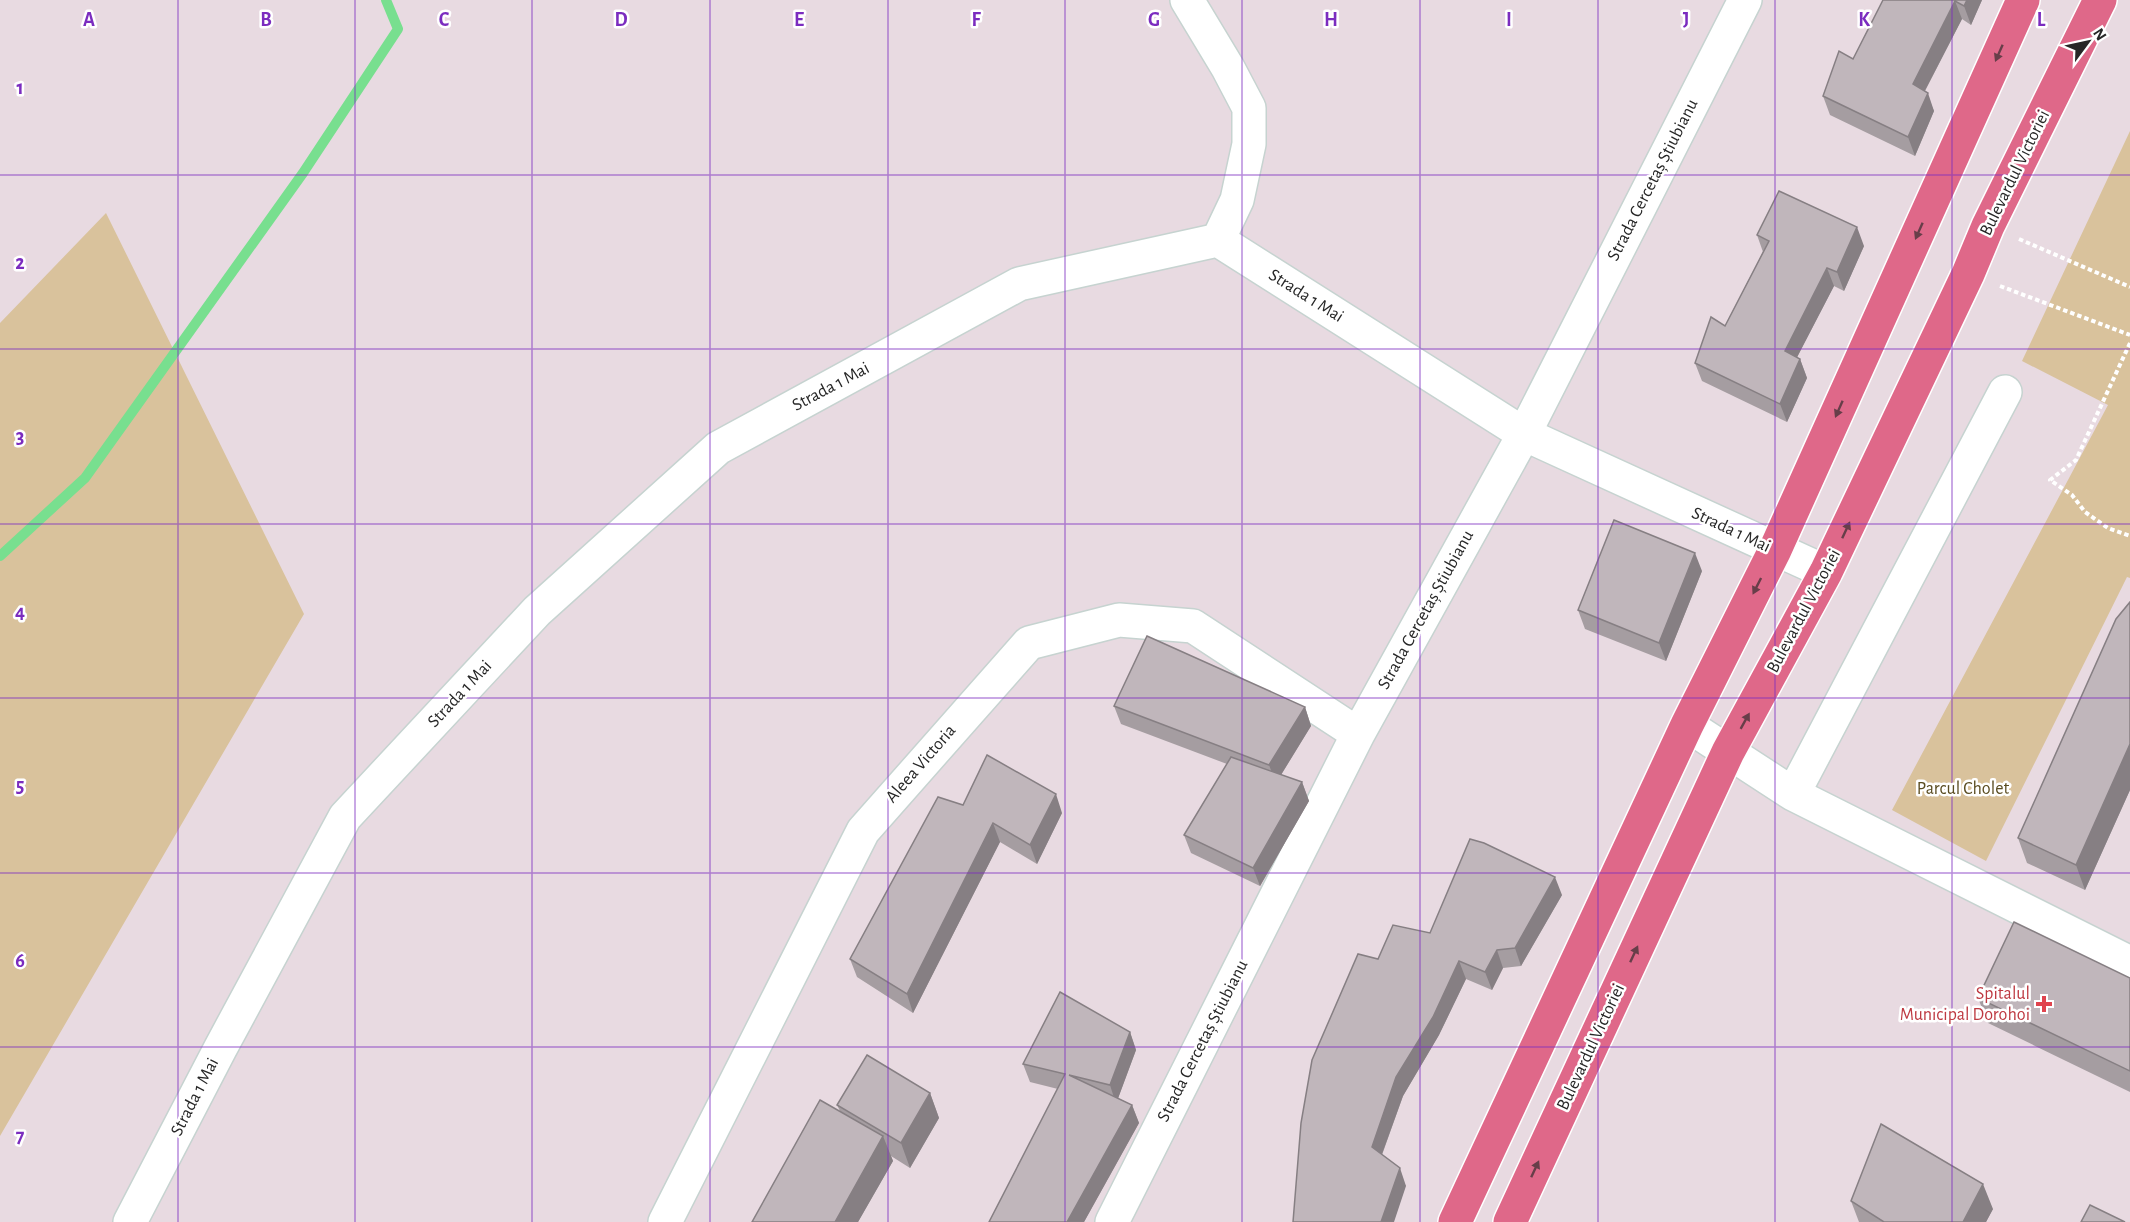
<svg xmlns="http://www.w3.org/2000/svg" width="2130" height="1222" font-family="'Alegreya Sans',sans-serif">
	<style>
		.green { fill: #d9c29c }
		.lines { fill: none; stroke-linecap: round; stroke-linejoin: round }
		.stream { stroke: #78df8f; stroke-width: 10 }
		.minor-casing { stroke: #c6d3d0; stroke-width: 36 }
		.major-casing { stroke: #fff; stroke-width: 36 }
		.path { stroke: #fff; stroke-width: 4; stroke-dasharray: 4.5 3; stroke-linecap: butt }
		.minor { stroke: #fff; stroke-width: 33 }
		.major { stroke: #df6889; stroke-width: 33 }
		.wall { fill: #a59da1 }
		.shaded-wall { fill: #867f83 }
		.building { fill: #c0b6bb; stroke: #867f83; stroke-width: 1.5 }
		.oneway { fill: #673e49 }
		.grid { fill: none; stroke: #7b2cbf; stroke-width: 1.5; stroke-opacity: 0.55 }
		.health-dot { fill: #e0444e; stroke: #fff; stroke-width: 2 }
		.labels { text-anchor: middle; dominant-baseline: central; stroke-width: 5; stroke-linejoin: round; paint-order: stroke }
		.street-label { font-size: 18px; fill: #272727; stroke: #fff }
		.park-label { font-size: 18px; fill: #5a4c21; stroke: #fff }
		.health-label { font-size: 18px; fill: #be3a42; stroke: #fff; text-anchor: end }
		.grid-label { font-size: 20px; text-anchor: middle; font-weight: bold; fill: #7b2cbf; stroke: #fff; stroke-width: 5; stroke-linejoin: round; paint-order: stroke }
	</style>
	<rect width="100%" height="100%" fill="#e8dae1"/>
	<!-- green -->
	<path class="green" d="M2130,131V578L2127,577L1986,861L1892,810L2108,405L2022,361Z
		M106,213L304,614L0,1136V323Z"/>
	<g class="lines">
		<!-- stream -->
		<path class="stream" d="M0,556L85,478L303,173L398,29L386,0"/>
		<!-- minor casing -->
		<g class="minor-casing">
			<path id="minor" d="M1187,0L1228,68L1249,108V144L1237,200L1218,240
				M1687,725L1793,794L2130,963
				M1793,794L2005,392
				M130,1222L220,1049L345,817L537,611L718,448L1019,284L1218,240L1524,434L1826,572
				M665,1222L863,831L1029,643L1119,620L1193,626L1358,734
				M1112,1222L1358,734L1524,434L1745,0"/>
		</g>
		<!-- major casing -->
		<g class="major-casing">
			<path id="major" d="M1455,1222L1687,725L1775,550L2023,0
				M1510,1222L1728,752L1826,572L1968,274L1988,226L2100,0"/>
		</g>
		<!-- path -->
		<path class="path" d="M2019,239L2130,287
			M2000,286L2130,335
			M2130,343L2076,460L2050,480L2072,495L2085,512L2108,528L2130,536"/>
		<!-- minor -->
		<use href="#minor" class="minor"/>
		<!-- major -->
		<use href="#major" class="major"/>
	</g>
	<!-- wall -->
	<path class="wall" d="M1883,0H1982L1971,25L1962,19L1925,91L1934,111L1915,156L1830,115L1823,96L1853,59Z
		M1757,235L1864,246L1844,291L1834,286L1797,357L1800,359L1807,378L1787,422L1702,381L1695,363L1725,326L1763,252Z
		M1702,571L1666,661L1585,629L1578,610Z
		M2130,602V790L2085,890L2027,863L2018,838Z
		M1114,706L1305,707L1311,726L1281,775L1302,782L1309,801L1260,886L1191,853L1184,835L1227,764L1121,724Z
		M963,805L1062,813L1037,864L1000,842L913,1013L857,977L850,959Z
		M1562,895L1521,966L1503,968L1492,990L1466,979L1439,1035L1403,1096L1382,1155L1406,1186L1293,1222L1378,959L1430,933Z
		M2130,978V1092L1988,1023L1978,998Z
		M1130,1032L1136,1050L1118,1098L1132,1105L1139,1123L1084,1222H989L1058,1089L1030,1082L1023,1064Z
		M930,1093L939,1118L910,1168L891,1156L893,1161L858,1222H752L840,1111L837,1105Z
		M1851,1201L1993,1209L1986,1222H1859Z"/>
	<!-- shaded-wall -->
	<path class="shaded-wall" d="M1967,0H1982L1971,25L1964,6Z
		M1955,1L1962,19L1919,102L1913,84Z
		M1928,93L1934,111L1915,156L1908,137Z
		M1857,227L1864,246L1844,291L1837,272Z
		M1827,268L1834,286L1791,369L1785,351Z
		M1800,359L1807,378L1787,422L1780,404Z
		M1695,553L1702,571L1666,661L1659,643Z
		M1305,707L1311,726L1276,783L1269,765Z
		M2130,744V790L2085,890L2076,865Z
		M1302,782L1309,801L1260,886L1253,868Z
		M1056,794L1062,813L1037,864L1030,845Z
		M993,823L1000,842L913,1013L907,994Z
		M1555,877L1562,895L1521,966L1515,948Z
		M1497,950L1503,968L1492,990L1485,972Z
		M1459,961L1466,979L1439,1035L1403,1096L1378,1165L1372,1147L1396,1077Z
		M1130,1032L1136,1050L1116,1104L1110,1085Z
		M930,1093L939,1118L910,1168L901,1143Z
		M1132,1105L1139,1123L1084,1222H1067Z
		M883,1136L893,1161L858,1222H835Z
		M1400,1168L1406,1186L1394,1222H1381Z
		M1983,1184L1993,1209L1986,1222H1963Z"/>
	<!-- building -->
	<path class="building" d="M1883,0H1967L1964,6L1955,1L1913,84L1928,93L1908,137L1823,96L1839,51L1853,59Z
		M1779,191L1857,227L1837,272L1827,268L1785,351L1800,359L1780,404L1695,363L1711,317L1725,326L1769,241L1757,235Z
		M1614,520L1695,553L1659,643L1578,610Z
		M2130,602V744L2076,865L2018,838L2116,619Z
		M1147,636L1305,707L1269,765L1114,706Z
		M987,755L1056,794L1030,845L993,823L907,994L850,959L938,797L963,805Z
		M1231,757L1302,782L1253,868L1184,835Z
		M1470,839L1484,843L1555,877L1515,948L1497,950L1485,972L1459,961L1433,1017L1396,1077L1372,1147L1400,1168L1381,1222H1293L1301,1123L1312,1060L1358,954L1378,959L1393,925L1430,933Z
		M2014,922L2130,978V1071L1978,998Z
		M1060,992L1130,1032L1110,1085L1069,1075L1132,1105L1067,1222H989L1065,1074L1023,1064Z
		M867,1055L930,1093L901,1143L837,1105Z
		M820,1100L883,1136L835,1222H752Z
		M1881,1124L1983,1184L1963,1222H1884L1851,1201Z
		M2090,1205L2125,1222H2081Z"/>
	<!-- one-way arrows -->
	<defs><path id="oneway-solid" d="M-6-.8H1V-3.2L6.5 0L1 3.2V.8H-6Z" transform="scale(1.5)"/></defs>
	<g class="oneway">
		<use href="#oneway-solid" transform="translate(1999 53) rotate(114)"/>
		<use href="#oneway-solid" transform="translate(1919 231) rotate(114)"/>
		<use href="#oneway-solid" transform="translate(1839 409) rotate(114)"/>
		<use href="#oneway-solid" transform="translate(1846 530) rotate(-65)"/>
		<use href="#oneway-solid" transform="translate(1757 586) rotate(117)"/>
		<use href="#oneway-solid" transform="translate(1745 721) rotate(-61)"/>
		<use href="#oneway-solid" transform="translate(1634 954) rotate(-65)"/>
		<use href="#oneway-solid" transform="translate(1535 1169) rotate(-65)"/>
	</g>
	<!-- grid -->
	<path class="grid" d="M178,0V1222M355,0V1222M532,0V1222M710,0V1222M888,0V1222M1065,0V1222M1242,0V1222M1420,0V1222M1598,0V1222M1775,0V1222M1952,0V1222M0,175H2130M0,349H2130M0,524H2130M0,698H2130M0,873H2130M0,1047H2130"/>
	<!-- markers -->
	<path class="health-dot" d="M2041 995h6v6h6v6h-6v6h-6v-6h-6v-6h6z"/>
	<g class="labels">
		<!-- street labels -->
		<g class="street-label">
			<text transform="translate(2015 173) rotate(-64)">Bulevardul Victoriei</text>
			<text transform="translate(1653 180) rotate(-63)">Strada Cercetaș Știubianu</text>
			<text transform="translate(1306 296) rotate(32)">Strada 1 Mai</text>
			<text transform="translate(831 387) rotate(-28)">Strada 1 Mai</text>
			<text transform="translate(1731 530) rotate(25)">Strada 1 Mai</text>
			<text transform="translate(1426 610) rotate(-61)">Strada Cercetaș Știubianu</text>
			<text transform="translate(1804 611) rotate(-62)">Bulevardul Victoriei</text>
			<text transform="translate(460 694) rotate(-47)">Strada 1 Mai</text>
			<text transform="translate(921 764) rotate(-49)">Aleea Victoria</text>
			<text transform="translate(1203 1041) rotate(-63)">Strada Cercetaș Știubianu</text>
			<text transform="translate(1591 1047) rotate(-65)">Bulevardul Victoriei</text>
			<text transform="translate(195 1097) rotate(-63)">Strada 1 Mai</text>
		</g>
		<!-- park labels -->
		<g class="park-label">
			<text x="1963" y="789">Parcul Cholet</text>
		</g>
		<!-- health labels -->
		<g class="health-label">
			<text x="2030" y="994">Spitalul<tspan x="2030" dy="21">Municipal Dorohoi</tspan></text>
		</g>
	</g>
	<g class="grid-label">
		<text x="89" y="26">A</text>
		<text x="266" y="26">B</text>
		<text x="444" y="26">C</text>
		<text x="621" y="26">D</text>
		<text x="799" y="26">E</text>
		<text x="976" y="26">F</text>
		<text x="1154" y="26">G</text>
		<text x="1331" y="26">H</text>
		<text x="1509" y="26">I</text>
		<text x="1686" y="26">J</text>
		<text x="1864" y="26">K</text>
		<text x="2041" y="26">L</text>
		<text x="20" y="94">1</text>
		<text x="20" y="269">2</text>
		<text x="20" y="443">3</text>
		<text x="20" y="618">4</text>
		<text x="20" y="792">5</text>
		<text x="20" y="967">6</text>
		<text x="20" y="1142">7</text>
	</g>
	<!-- north arrow -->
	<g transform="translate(2088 42) rotate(57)" stroke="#ffffff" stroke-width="4.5" paint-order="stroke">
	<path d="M0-4.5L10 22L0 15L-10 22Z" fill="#272727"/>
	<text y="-9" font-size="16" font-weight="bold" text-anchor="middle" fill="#272727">N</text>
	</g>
</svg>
